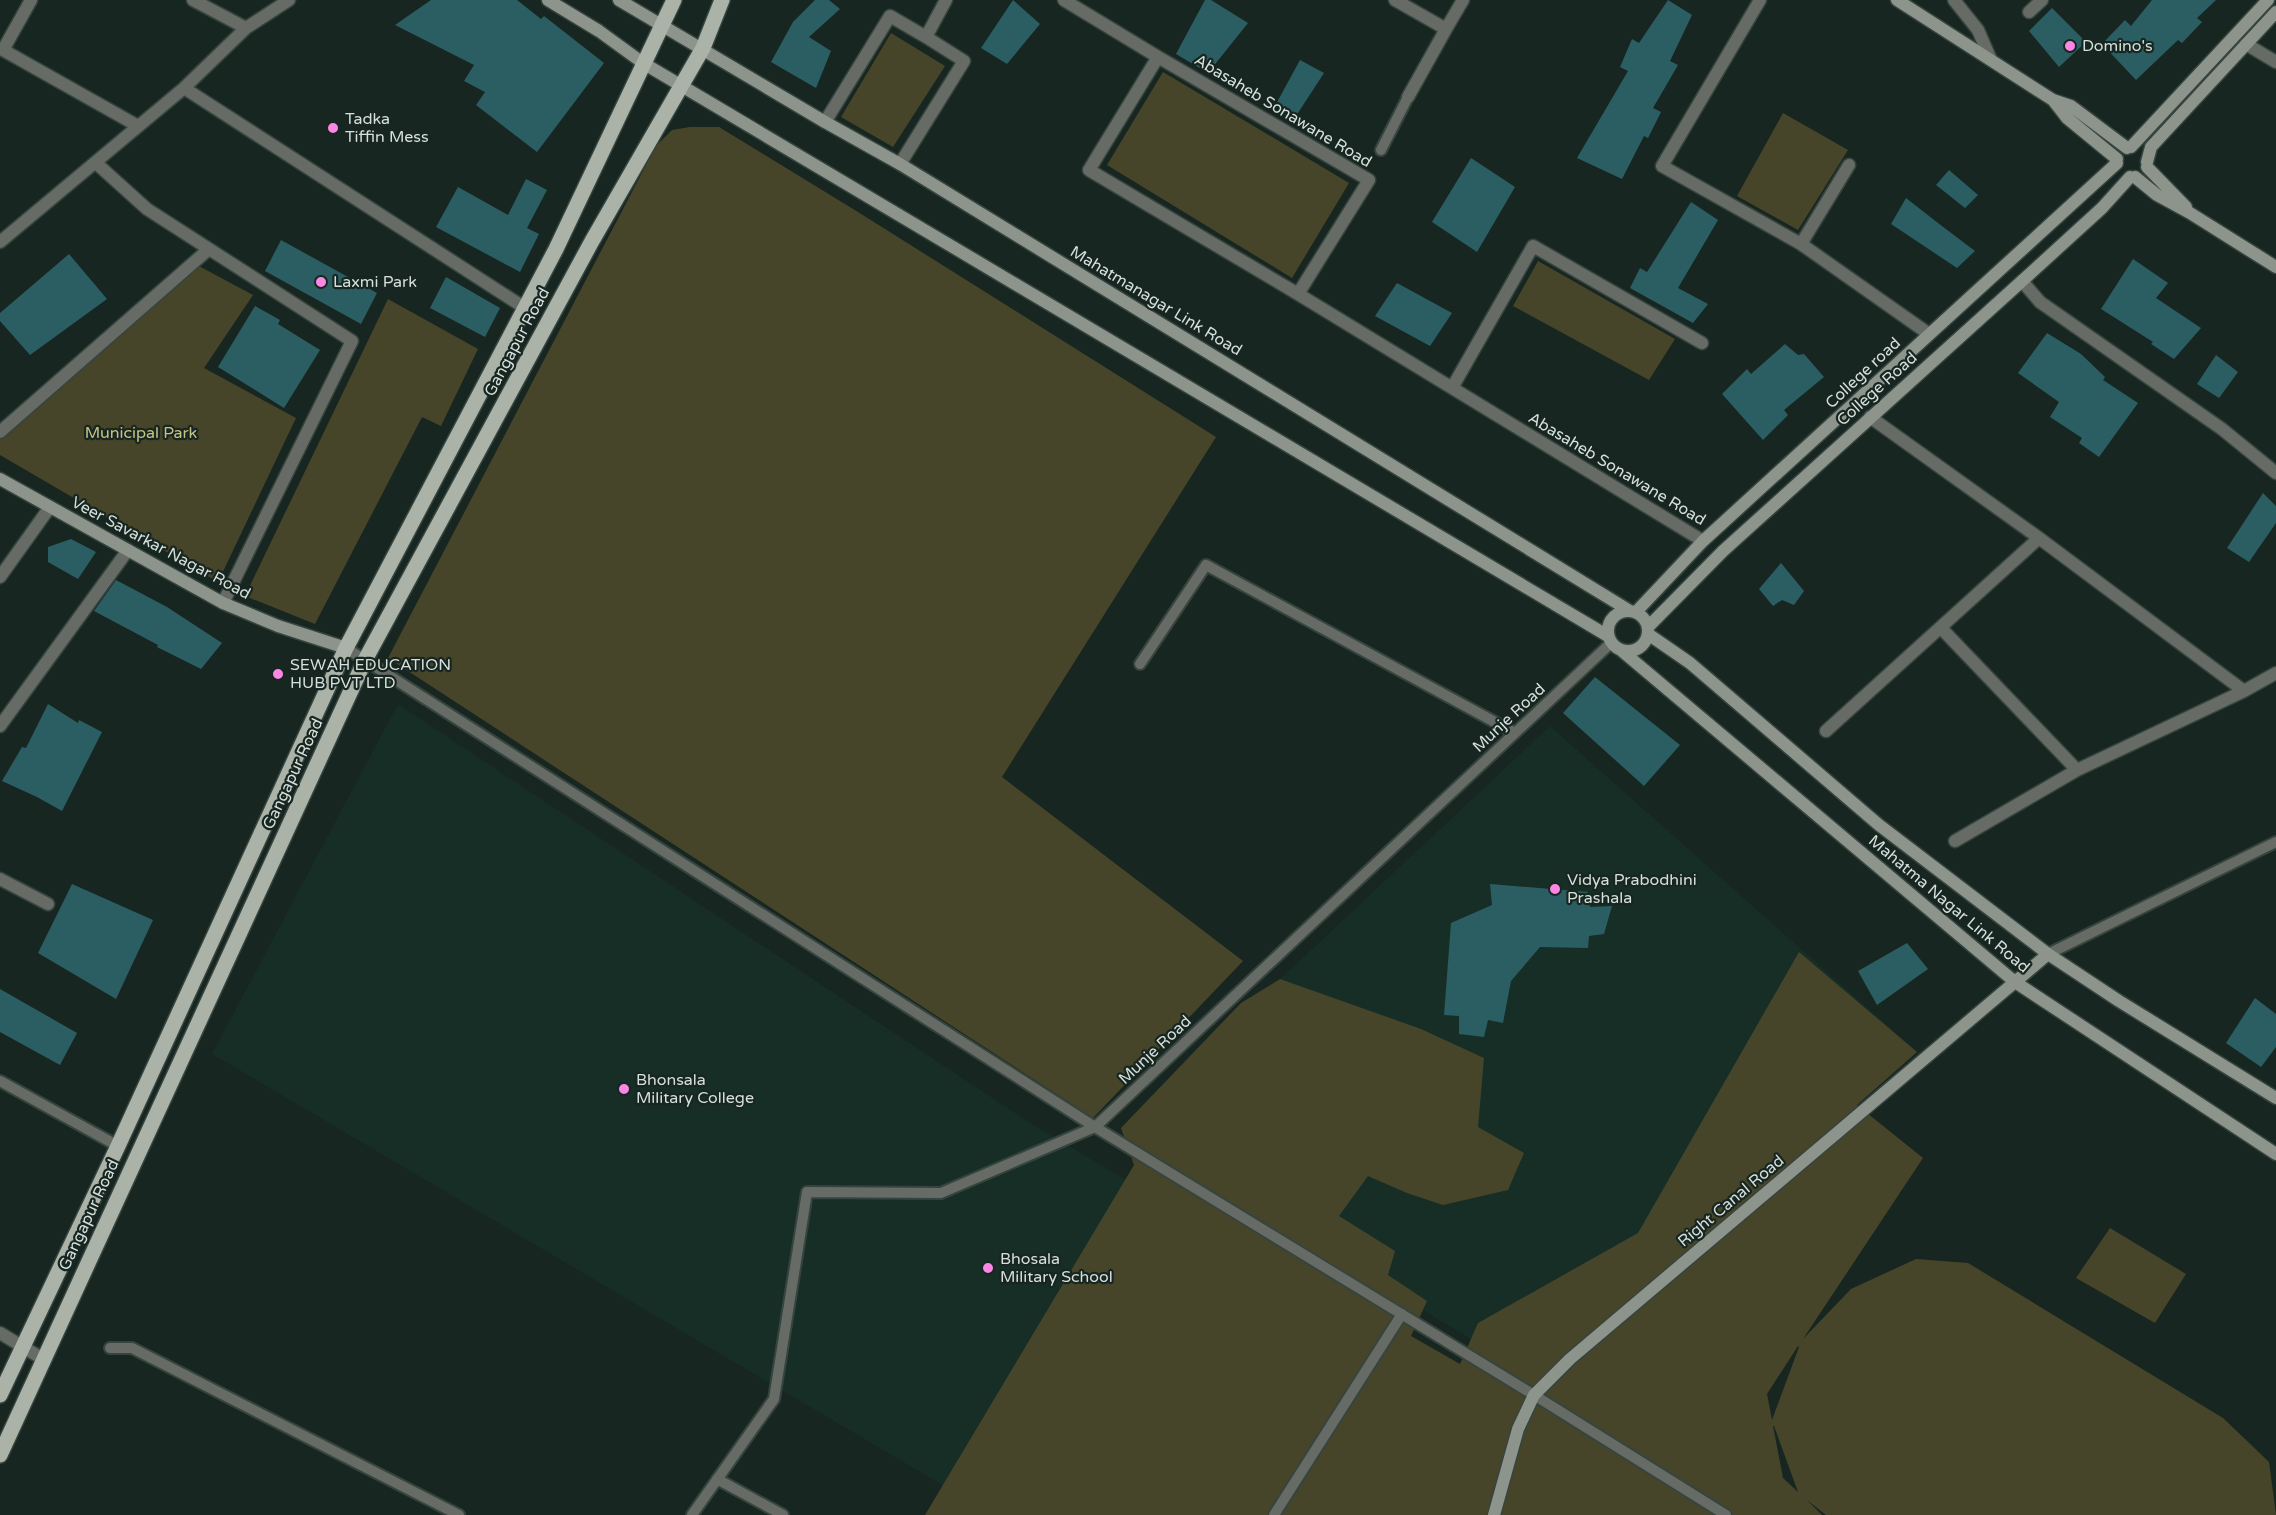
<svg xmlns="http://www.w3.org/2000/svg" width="2276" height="1515" font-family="'Varela Round',sans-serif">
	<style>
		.built { fill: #172e26 }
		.green { fill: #474529; fill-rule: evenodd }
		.building { fill: #2b5e63 }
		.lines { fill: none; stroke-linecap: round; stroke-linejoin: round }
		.lane-casing { stroke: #36443f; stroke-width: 14 }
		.street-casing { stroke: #36443f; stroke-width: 15 }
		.secondary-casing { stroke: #36443f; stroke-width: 15 }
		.primary-casing { stroke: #36443f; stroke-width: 18 }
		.lane { stroke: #676b65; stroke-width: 10 }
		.street { stroke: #676b65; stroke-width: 12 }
		.secondary { stroke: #8d948b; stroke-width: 12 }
		.primary { stroke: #abb3a8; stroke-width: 15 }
		.poi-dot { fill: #fc86e4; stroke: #182621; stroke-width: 2 }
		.labels { text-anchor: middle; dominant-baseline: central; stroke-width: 4.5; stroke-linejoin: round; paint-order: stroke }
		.poi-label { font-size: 16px; fill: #d5dfdb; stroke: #182621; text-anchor: start }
		.street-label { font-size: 16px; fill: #d5dfdb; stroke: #182621 }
		.park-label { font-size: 16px; fill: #c8c282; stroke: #182621 }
	</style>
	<rect width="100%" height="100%" fill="#182621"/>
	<!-- built -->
	<path class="built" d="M398,704L1030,1123L1143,1190L983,1509L212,1054Z
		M1550,726L1917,1052L1534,1377L1121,1128Z"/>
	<!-- green -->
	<path class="green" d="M891,33L945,66L893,147L841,117Z
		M1163,72L1349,183L1292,278L1107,165Z
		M1783,113L1848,150L1798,230L1737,196Z
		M690,127H719L858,212L1216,437L1002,777L1243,961L1093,1118L388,658L656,146L672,130Z
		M1538,261L1675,339L1649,380L1513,306Z
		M197,265L253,295L204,368L296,418L218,582L0,455V437Z
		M388,299L478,349L441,426L422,417L315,624L245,596Z
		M1799,952L1917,1052L1857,1105L1923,1158L1803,1339L1851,1289L1916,1259L1968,1263L2223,1418L2269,1462L2276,1515H1826L1807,1500L1822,1515H925L1134,1165L1121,1128L1241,1003L1280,979L1421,1029L1484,1058L1478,1127L1524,1153L1508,1190L1443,1205L1407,1193L1368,1176L1339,1216L1395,1251L1388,1275L1427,1301L1411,1336L1460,1364L1478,1323L1638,1233ZM1798,1346L1799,1347L1772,1420L1767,1394ZM1773,1426H1774L1798,1492L1783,1478Z
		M2110,1228L2186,1274L2155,1323L2076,1278Z"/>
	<!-- building -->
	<path class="building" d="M431,0H517L541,19L544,16L604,63L537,152L476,105L485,92L464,81L474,65L395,25Z
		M815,0H829L840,9L809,37L831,51L816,88L771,62L793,22Z
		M1013,0L1040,24L1007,64L981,48Z
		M1205,0H1211L1248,23L1208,73L1176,54Z
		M1668,0L1692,15L1670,61L1678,65L1653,108L1661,112L1648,138L1644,136L1622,179L1577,158L1628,71L1620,67L1632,39L1639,43Z
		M2152,0H2216L2197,18L2202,22L2182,43L2178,40L2136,80L2102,44L2125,20L2131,26Z
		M2052,8L2086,42L2059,67L2029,31Z
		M1300,60L1324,73L1296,116L1276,104Z
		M1471,158L1515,187L1477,252L1432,222Z
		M1949,170L1978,195L1965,208L1936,185Z
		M526,179L547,190L527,228L539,234L520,272L436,227L458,187L508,215Z
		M1906,198L1938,223L1975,251L1957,268L1891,224Z
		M1691,202L1718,220L1678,288L1708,304L1693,323L1630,288L1640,268L1647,272Z
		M281,240L377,293L361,324L265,271Z
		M69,254L107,299L30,355L0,321V313Z
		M2133,259L2168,283L2156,298L2201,328L2174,359L2151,344L2153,342L2101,309Z
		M446,277L500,308L485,337L430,308Z
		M1397,283L1452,313L1430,346L1375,316Z
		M255,306L280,320L278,324L320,350L284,408L218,367Z
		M2047,333L2081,354L2105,377L2103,380L2138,403L2099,457L2079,443L2082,438L2050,417L2059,402L2018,373Z
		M1785,344L1798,355L1804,354L1824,377L1784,410L1788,415L1763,440L1722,394L1747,369L1751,374Z
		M2216,355L2238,372L2219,398L2197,384Z
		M2263,493L2276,506V523L2249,562L2227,548Z
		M71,539L96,552L78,579L48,562V547Z
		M1781,563L1804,591L1794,605L1782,600L1773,606L1759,589Z
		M116,580L167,607L222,643L201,669L157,647L158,645L94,611Z
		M1595,677L1680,745L1644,786L1563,713Z
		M48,704L78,723L79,720L102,732L62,811L37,797L2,781L22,747L26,748Z
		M72,884L153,920L116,999L38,953Z
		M1490,884L1588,892L1590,907L1612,906L1604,934L1589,936L1588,948L1540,947L1511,981L1503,1023L1488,1020L1484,1037L1459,1034V1016L1444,1015L1451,923L1492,905Z
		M1907,943L1928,969L1877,1005L1858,971Z
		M0,989L77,1033L60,1065L0,1032Z
		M2255,998L2276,1014V1047L2261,1067L2226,1043Z"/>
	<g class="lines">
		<!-- lane casing -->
		<g class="lane-casing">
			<path id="lane" d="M1381,150L1408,97
				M346,648L1095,1127L1534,1395L1726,1515
				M1140,664L1206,565L1515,733
				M2048,954L2276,842
				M0,1081L118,1146
				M110,1348H132L459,1515
				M717,1479L783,1515
				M692,1515L774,1399L807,1192L941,1193L1095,1127L1611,643
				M1274,1515L1402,1314"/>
		</g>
		<!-- street casing -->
		<g class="street-casing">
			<path id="street" d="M31,0L3,50L138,126
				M193,0L246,28
				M1064,0L1158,57L1089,170L1298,294L1703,541
				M1395,0L1446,29L1463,0
				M1760,0L1662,166L1801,244L1929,334
				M1954,0L1978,30L1991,60
				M2029,12L2042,0
				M2246,44L2276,62
				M1158,57L1369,180L1298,294
				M184,88L525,308
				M1408,97L1446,29
				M825,122L890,16L926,37
				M96,163L147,209L352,341L223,603
				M900,164L964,61L926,37L946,0
				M0,242L184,88L246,28L289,0
				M1801,244L1849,165
				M2022,281L2040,302L2222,429L2276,473
				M1452,388L1533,246L1702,343
				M1870,417L2039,538L2244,691L2276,673
				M0,432L209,249
				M0,577L50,507
				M1941,628L2077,770
				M0,726L128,550
				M1826,731L2039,538
				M1955,841L2077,770L2244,691
				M0,879L48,904
				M0,1333L43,1359"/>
		</g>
		<!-- secondary casing -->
		<g class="secondary-casing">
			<path id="secondary" d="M548,0L599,31L643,63L1608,636
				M619,0L825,122L900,164L1630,611
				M1897,0L2053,100L2071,106L2127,148
				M2053,100L2067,118L2117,159
				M2131,147L2268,0
				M2147,162L2151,147L2276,12
				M2147,167L2186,207
				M2135,177L2157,195L2190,213L2276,267
				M0,479L223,603L278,626L346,648
				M1608 631a20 20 0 1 1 40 0a20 20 0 1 1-40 0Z
				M1636,612L1703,541L2117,163
				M1648,627L1723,551L2022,281L2102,208L2130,177
				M1648,634L1690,663L1879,825L2048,954L2119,1001L2276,1098
				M1622,651L2015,982L2276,1154
				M1494,1515L1518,1429L1534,1395L1570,1359L2048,954"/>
		</g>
		<!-- primary casing -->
		<g class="primary-casing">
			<path id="primary" d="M0,1395L118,1146L346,648L556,249L674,0
				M0,1455L365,660L592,241L703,48L722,0"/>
		</g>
		<!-- lane -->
		<use href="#lane" class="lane"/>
		<!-- street -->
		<use href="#street" class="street"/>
		<!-- secondary -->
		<use href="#secondary" class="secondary"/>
		<!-- primary -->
		<use href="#primary" class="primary"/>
	</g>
	<!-- markers -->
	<g class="poi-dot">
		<circle cx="2070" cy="46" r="6"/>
		<circle cx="333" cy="128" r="6"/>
		<circle cx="321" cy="282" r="6"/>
		<circle cx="278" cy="674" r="6"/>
		<circle cx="1555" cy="889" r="6"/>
		<circle cx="624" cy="1089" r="6"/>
		<circle cx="988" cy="1268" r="6"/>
	</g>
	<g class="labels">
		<!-- poi labels -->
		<g class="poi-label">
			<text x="2082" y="46">Domino's</text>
			<text x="345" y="119">Tadka<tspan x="345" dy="18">Tiffin Mess</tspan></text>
			<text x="333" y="282">Laxmi Park</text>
			<text x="290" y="665">SEWAH EDUCATION<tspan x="290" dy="18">HUB PVT LTD</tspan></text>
			<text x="1567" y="880">Vidya Prabodhini<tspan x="1567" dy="18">Prashala</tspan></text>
			<text x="636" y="1080">Bhonsala<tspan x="636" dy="18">Military College</tspan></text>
			<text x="1000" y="1259">Bhosala<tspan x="1000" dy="18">Military School</tspan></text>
		</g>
		<!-- street labels -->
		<g class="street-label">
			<text transform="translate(1283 111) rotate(31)">Abasaheb Sonawane Road</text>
			<text transform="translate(1156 301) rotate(31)">Mahatmanagar Link Road</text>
			<text transform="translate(517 342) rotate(-62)">Gangapur Road</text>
			<text transform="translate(1863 373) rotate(-43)">College road</text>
			<text transform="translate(1877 389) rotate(-42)">College Road</text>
			<text transform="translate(1617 469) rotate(31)">Abasaheb Sonawane Road</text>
			<text transform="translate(161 548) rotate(28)">Veer Savarkar Nagar Road</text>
			<text transform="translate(1509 718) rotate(-43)">Munje Road</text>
			<text transform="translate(293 774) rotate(-65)">Gangapur Road</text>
			<text transform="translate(1949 904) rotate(40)">Mahatma Nagar Link Road</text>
			<text transform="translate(1155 1050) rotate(-43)">Munje Road</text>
			<text transform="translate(1731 1201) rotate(-40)">Right Canal Road</text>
			<text transform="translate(89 1215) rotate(-65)">Gangapur Road</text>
		</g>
		<!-- park labels -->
		<g class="park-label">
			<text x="141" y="433">Municipal Park</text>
		</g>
	</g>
</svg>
